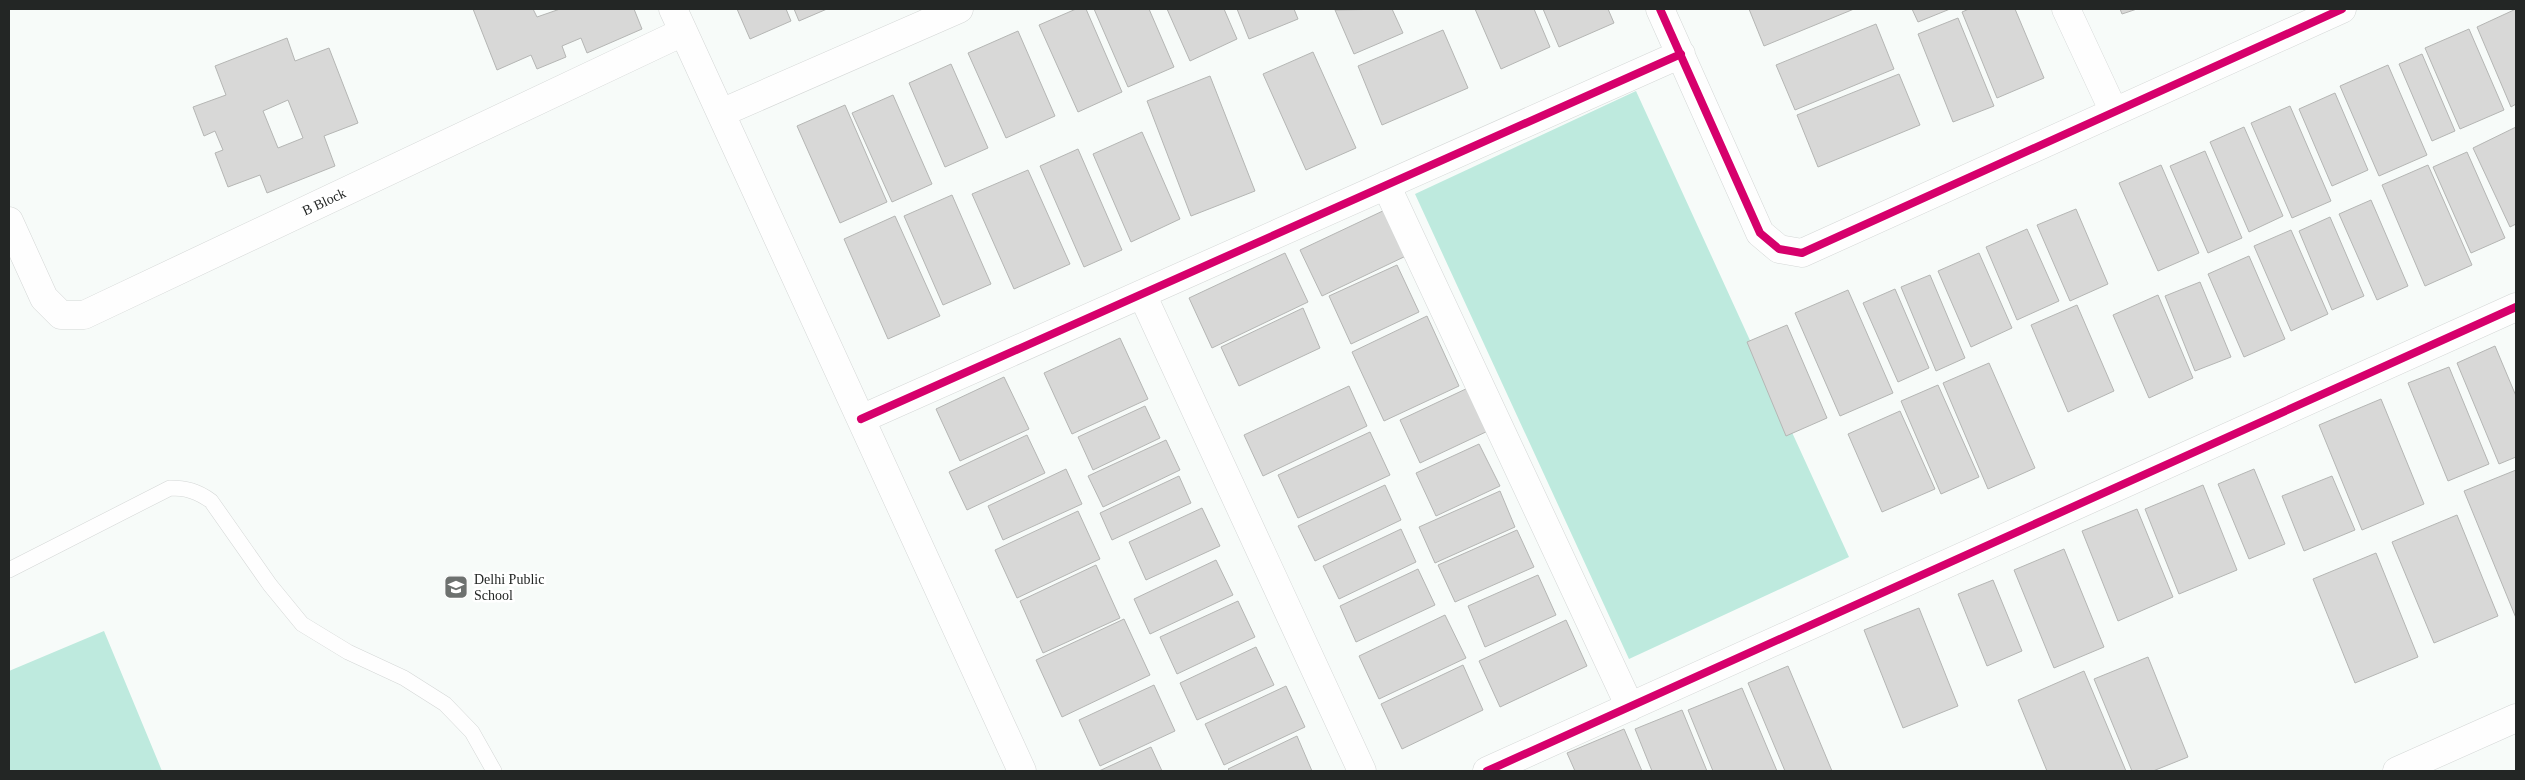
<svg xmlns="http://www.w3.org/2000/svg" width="2525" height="780" font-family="'Times New Roman',serif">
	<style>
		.green { fill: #beeade }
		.building { fill: #d8d8d7; stroke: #b5b6b4; fill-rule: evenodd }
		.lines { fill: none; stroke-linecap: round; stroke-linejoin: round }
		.service-casing { stroke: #d4d7d6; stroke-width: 16 }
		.minor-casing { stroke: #d4d7d6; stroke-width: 29 }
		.tertiary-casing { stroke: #d4d7d6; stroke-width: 29 }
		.service { stroke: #fefefe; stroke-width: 15 }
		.minor { stroke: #fefefe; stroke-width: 28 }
		.tertiary { stroke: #fefefe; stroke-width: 28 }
		.cycleway-casing { stroke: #fff; stroke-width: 11 }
		.cycleway { stroke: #d6006c; stroke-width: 8 }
		.labels { text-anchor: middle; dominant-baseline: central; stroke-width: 5; stroke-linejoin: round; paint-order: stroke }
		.street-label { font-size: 14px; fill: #232625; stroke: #fff }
		.poi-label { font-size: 14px; fill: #232625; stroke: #fff; text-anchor: start }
	</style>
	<rect width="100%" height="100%" fill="#f7fbf9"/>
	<!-- green -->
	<path class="green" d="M1636,91L1849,557L1629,659L1415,194Z
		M104,631L162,771H9V671Z"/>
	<!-- building -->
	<path class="building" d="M473,9H533L537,17L560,9H634L642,29L587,53L581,38L562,46L566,57L537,69L531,55L497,70Z
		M737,9H786L791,21L750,39Z
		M794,9H827L799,21Z
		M1076,9H1086L1122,92L1078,112L1039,25Z
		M1094,9H1149L1174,67L1128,87Z
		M1167,9H1224L1237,39L1190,61Z
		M1237,9H1294L1298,19L1249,39Z
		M1392,9L1403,33L1354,54L1335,10Z
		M1475,9H1534L1550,47L1501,69Z
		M1543,9H1608L1614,23L1559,47Z
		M1749,9H1854L1764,46Z
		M1912,9H1950L1918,22Z
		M1969,9H2015L2044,78L1997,98L1962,12Z
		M2120,9H2137L2122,14Z
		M2516,9V104L2511,107L2477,27Z
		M1958,18L1994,106L1953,122L1918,34Z
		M1876,24L1894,69L1795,110L1776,65Z
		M2469,29L2504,110L2460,129L2425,48Z
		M1443,30L1468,88L1382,125L1358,66Z
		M1018,31L1055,116L1006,138L968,53Z
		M287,38L295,61L329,48L358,123L324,136L335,166L267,193L260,175L228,187L215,153L223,150L215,131L204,136L193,107L226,95L215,66ZM288,100L303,138L278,148L263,111Z
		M1313,52L1356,148L1306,170L1263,74Z
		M2422,54L2455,131L2432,141L2399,64Z
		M951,64L988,148L945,167L909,83Z
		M2388,65L2427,155L2379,176L2340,86Z
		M1899,74L1920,125L1818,167L1797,115Z
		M1210,76L1255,191L1191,216L1147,101Z
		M2335,93L2368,170L2332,186L2299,109Z
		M893,95L932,184L892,202L852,113Z
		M845,105L887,202L840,223L797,126Z
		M2290,106L2331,201L2292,218L2251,123Z
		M2244,127L2283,216L2249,232L2210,142Z
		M2516,127V224L2510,227L2473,148Z
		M1142,132L1180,219L1131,242L1093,154Z
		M1078,149L1122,250L1084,267L1040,166Z
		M2205,151L2242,238L2208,253L2170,166Z
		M2467,152L2505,238L2471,253L2433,167Z
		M2161,165L2199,253L2158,271L2119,183Z
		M2428,165L2472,265L2425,286L2382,185Z
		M1028,170L1070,264L1014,289L972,194Z
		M952,195L991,284L943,305L904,216Z
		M2371,200L2408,286L2377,300L2339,214Z
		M1387,209L1408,255L1322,296L1300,250Z
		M2076,209L2108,284L2070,301L2037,225Z
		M895,216L940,316L888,339L844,239Z
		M2330,217L2364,296L2332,310L2299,231Z
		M2027,229L2059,301L2017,320L1986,247Z
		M2291,230L2328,314L2291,331L2254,246Z
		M1285,253L1308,302L1212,348L1189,298Z
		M1979,253L2012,328L1971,347L1938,271Z
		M2249,256L2285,339L2244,357L2208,274Z
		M1397,265L1419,312L1351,344L1329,296Z
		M1930,275L1965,358L1936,371L1901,287Z
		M2200,282L2231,357L2195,371L2165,296Z
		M1895,289L1929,368L1898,382L1863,303Z
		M1848,290L1893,393L1840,416L1795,313Z
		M2158,295L2193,378L2149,398L2113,315Z
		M2077,305L2114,391L2068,412L2031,325Z
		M1303,308L1320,348L1239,386L1221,347Z
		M1427,316L1459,386L1384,421L1352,352Z
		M1787,325L1827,418L1786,436L1747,342Z
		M1120,338L1148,399L1072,434L1044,373Z
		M2495,346L2516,396V457L2499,464L2457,363Z
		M1989,363L2035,468L1988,489L1943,383Z
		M2449,367L2489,464L2448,481L2408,383Z
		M1004,377L1029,429L960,461L936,409Z
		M1938,385L1979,477L1941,494L1901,401Z
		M1349,386L1367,426L1263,476L1244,435Z
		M1470,387L1490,430L1420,463L1400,420Z
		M2381,399L2424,504L2362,530L2319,425Z
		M1145,406L1160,438L1093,470L1078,437Z
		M1900,411L1935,489L1882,512L1848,434Z
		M1370,432L1390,475L1298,518L1278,475Z
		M1027,435L1045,473L967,510L949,472Z
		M1166,440L1180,470L1103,507L1088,476Z
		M1479,444L1500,486L1436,516L1416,473Z
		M1066,469L1082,504L1003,540L988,506Z
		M2254,469L2285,544L2249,559L2218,484Z
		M2516,470V618L2464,491Z
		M1179,476L1191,503L1112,540L1100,513Z
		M2332,476L2355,530L2304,551L2282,496Z
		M1385,485L1401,520L1315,561L1298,526Z
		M2203,485L2237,570L2179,594L2145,509Z
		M1500,491L1515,527L1435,563L1419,527Z
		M1202,508L1220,546L1146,580L1129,542Z
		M2137,509L2173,597L2118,621L2082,531Z
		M1078,511L1100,559L1017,598L995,550Z
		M2457,515L2498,616L2434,643L2392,542Z
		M1401,529L1416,562L1339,599L1323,566Z
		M1517,530L1534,567L1455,602L1438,565Z
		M2064,549L2104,647L2054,668L2014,570Z
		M2376,553L2418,657L2355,683L2313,579Z
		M1216,560L1233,595L1150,634L1134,599Z
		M1096,565L1120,618L1043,653L1020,601Z
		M1418,569L1435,605L1356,642L1340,606Z
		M1538,575L1556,615L1485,647L1468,606Z
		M1993,580L2022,651L1987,666L1958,594Z
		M1238,601L1255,637L1177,674L1160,637Z
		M1919,608L1958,706L1903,728L1864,630Z
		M1445,615L1466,658L1379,699L1359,656Z
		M1124,619L1150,675L1062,717L1036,660Z
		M1566,620L1587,666L1500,707L1479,661Z
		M1256,647L1274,685L1197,720L1180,683Z
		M2148,657L2188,757L2153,771H2132L2094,679Z
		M1463,665L1483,710L1402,749L1381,704Z
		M1788,666L1832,771H1785L1748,683Z
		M2084,671L2126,771H2047L2018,700Z
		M1154,685L1175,731L1100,766L1079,720Z
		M1286,686L1305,727L1224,765L1205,724Z
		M1742,688L1777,771H1713L1688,710Z
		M1682,710L1707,771H1652L1635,729Z
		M1624,729L1642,771H1575L1567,753Z
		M1297,736L1312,771H1230L1228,769Z
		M1151,747L1162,771H1099Z"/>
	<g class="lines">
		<!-- service casing -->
		<g class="service-casing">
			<path id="service" d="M9,570L170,488C186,488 197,491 211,501L270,585L302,624L348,652L404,678L445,704L472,732L494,771"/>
		</g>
		<!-- minor casing -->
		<g class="minor-casing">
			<path id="minor" d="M673,9L1022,771
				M1660,9L1760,233L1779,249L1802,253L2342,9
				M2066,9L2114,112
				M721,113L959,9
				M1386,185L1630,707
				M9,221L44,298L61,315H84L683,32
				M1142,294L1362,771
				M861,419L1681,54
				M1487,771L2516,307"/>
		</g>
		<!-- tertiary casing -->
		<g class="tertiary-casing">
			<path id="tertiary" d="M2397,771L2516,718"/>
		</g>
		<!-- service -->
		<use href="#service" class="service"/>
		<!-- minor -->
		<use href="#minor" class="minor"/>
		<!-- tertiary -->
		<use href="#tertiary" class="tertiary"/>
		<!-- cycleway casing -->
		<g class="cycleway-casing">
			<path id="cycleway" d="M1660,9L1760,233L1779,249L1802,253L2342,9
				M861,419L1681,54
				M1487,771L2516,307"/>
		</g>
		<!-- cycleway -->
		<use href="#cycleway" class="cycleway"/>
	</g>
	<!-- icons -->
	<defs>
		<g id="school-square" transform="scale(1.25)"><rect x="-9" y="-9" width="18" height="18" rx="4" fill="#6d716f" stroke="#fff"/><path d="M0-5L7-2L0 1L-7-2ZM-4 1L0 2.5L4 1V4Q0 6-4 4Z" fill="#fff"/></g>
	</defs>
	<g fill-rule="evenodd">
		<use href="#school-square" x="456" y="587"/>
	</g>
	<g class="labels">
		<!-- street labels -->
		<g class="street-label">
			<text transform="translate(324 202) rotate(-25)">B Block</text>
		</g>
		<!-- poi labels -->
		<g class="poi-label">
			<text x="474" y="579">Delhi Public<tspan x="474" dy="16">School</tspan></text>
		</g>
	</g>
	<!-- border -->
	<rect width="2525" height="780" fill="none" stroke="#232625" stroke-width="20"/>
</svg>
